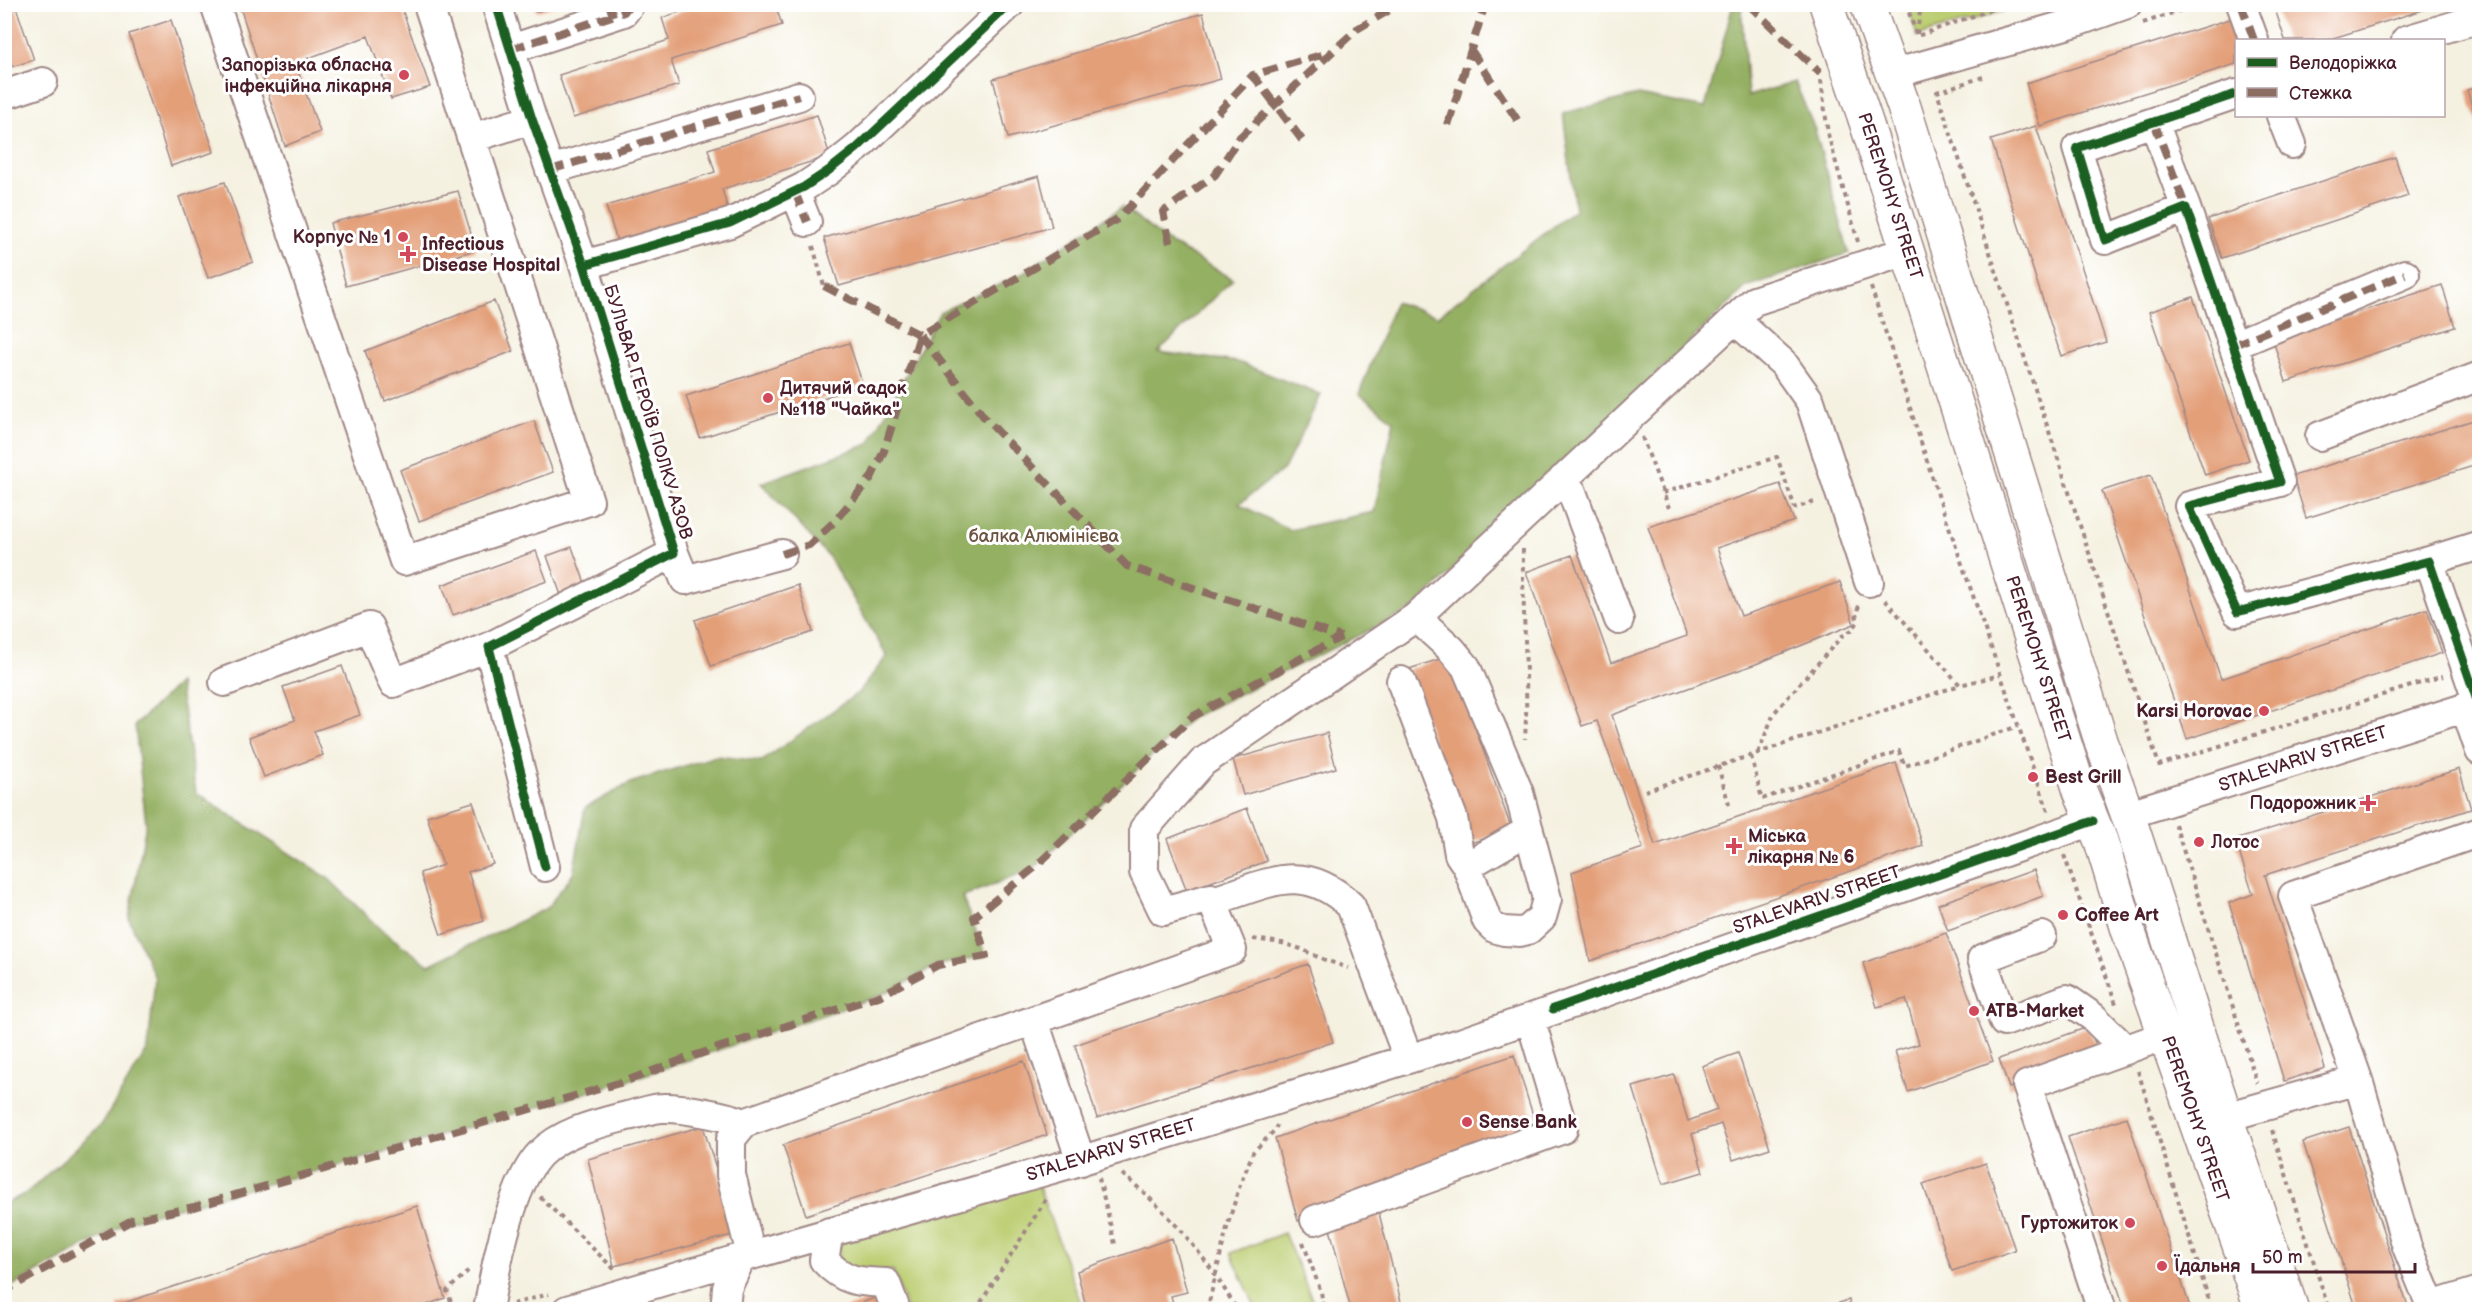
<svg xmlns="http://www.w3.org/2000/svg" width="2484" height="1314" font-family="'Balsamiq Sans',sans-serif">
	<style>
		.green { fill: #bbcd71; stroke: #82764e; stroke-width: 1.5 }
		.forest { fill: #94b063; stroke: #6f6847; stroke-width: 1.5 }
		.building { fill: #e39f78 }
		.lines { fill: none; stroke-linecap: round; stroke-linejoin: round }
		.minor-casing { stroke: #a08886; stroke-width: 32 }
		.major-casing { stroke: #a08886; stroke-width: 36 }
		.path { stroke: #a08886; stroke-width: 4; stroke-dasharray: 4.5 4.5; stroke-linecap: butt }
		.minor { stroke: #fff; stroke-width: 28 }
		.major { stroke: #fff; stroke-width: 33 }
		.quiet { stroke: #8d6e63; stroke-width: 8; stroke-dasharray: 15 8; stroke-linecap: butt }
		.cycleway-casing { stroke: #fff; stroke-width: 13 }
		.cycleway { stroke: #1b5e20; stroke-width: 9 }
		.poi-dot { fill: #d1495b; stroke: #fff; stroke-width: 2 }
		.labels { text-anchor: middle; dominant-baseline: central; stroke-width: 6; stroke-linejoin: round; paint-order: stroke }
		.poi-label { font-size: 18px; font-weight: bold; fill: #4a1f2b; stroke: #fff; text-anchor: start }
		.street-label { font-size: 18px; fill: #4a1f2b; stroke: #fff }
		.park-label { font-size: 18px; fill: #6c5340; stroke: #fff }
	</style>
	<rect width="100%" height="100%" fill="#fff"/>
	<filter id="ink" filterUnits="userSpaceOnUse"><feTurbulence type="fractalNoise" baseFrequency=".0167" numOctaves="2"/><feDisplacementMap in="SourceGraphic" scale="12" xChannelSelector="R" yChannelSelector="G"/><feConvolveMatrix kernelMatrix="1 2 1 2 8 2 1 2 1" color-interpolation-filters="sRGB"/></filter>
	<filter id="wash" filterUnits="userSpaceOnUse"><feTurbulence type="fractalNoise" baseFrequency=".008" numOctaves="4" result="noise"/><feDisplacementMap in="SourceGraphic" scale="24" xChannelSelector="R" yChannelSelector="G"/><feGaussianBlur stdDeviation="1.35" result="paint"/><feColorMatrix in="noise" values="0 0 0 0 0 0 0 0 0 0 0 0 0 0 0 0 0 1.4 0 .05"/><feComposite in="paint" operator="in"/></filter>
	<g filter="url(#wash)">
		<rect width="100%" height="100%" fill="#f5f1e1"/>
		<!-- green -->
		<path class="green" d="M1908,4H2025V5L1917,36Z
			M1036,1179L1083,1309H906L893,1270L862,1275L838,1261L841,1236Z
			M1284,1233L1316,1309H1256L1231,1253Z"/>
		<!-- forest -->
		<path class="forest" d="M1733,5H1741L1748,96L1795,82L1815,130L1849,253L1746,287L1413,609L1192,717L1033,869L962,897L986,956L938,965L879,996L626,1081L354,1161L132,1220L8,1288L5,1297V1204L28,1192L102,1124L148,1049L155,978L129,919L146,824L135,725L179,683L196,793L328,878L380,929L429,965L547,908L573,874L585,808L630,783L716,756L762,761L859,692L887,656L829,557L761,483L869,444L940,312L1018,276L1122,207L1170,243L1233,279L1158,352L1238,362L1321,395L1284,469L1239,504L1290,530L1374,512L1394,421L1359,394L1395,302L1438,316L1575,210L1563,113L1638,95L1705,108Z"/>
		<g id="blocks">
			<!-- building -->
			<path class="building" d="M4,4H15L34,60L4,69Z
				M239,4H400L430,87L391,99L368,36L295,63L320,132L285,146Z
				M534,4H558V5L536,12Z
				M703,4H775L782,25L671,60L679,85L573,118L559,75L669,40L662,18Z
				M2299,4H2439V5L2327,40H2285L2276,12Z
				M1203,13L1221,79L1008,138L993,79Z
				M2233,18L2240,40H2236V64L2040,126L2026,83Z
				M171,20L214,152L171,166L129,34Z
				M2480,86V129H2479L2467,90Z
				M817,115L830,156L722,189L728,210L618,244L606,206L715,172L708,149Z
				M2036,126L2106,342L2061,356L1991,140Z
				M2395,157L2408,196L2222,258L2208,219Z
				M1039,176L1052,227L839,286L824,238Z
				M225,182L253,262L208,278L179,197Z
				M458,191L476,250L346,286L330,223Z
				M2442,285L2455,327L2286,382L2273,340Z
				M2193,297L2249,460L2205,475L2149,312Z
				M494,301L513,351L385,401L365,351Z
				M849,343L863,385L700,438L686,396Z
				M2480,418V464L2306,518L2293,476Z
				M534,421L553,472L419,521L400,470Z
				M2151,475L2221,679L2427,609L2442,653L2187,739L2102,491Z
				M1780,484L1794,521L1717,548L1741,616L1840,582L1854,624L1756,664L1612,715L1655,845L1896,763L1923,846L1590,961L1572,872L1643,848L1597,721L1582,726L1526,572L1572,555L1611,663L1687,636L1648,527Z
				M572,547L587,589L562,598L547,556Z
				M536,551L547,581L453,615L442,585Z
				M798,585L813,632L711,666L695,620Z
				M1449,656L1512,830L1467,844L1409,669Z
				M342,666L360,715L314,731L323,755L264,777L249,737L295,720L283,687Z
				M1327,733L1336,768L1243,795L1233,759Z
				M2459,769L2471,809L2265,875L2325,1068L2284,1081L2229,903L2253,894L2235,840Z
				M473,802L493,864L468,872L484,921L441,935L420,873L443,865L427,816Z
				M1247,808L1267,861L1187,891L1167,839Z
				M2034,870L2043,896L1948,931L1938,904Z
				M1946,933L1993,1061L1908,1092L1895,1051L1919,1044L1906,999L1877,1007L1863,963Z
				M1308,964L1333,1042L1097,1118L1075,1045Z
				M2088,1027L2100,1054L2009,1088L1999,1059Z
				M1738,1053L1770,1148L1733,1160L1721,1124L1692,1134L1703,1172L1663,1184L1633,1087L1674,1075L1688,1121L1717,1110L1702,1066Z
				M1514,1055L1538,1131L1298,1221L1275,1138Z
				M1024,1061L1047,1135L806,1215L783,1145Z
				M2127,1117L2191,1310H2125L2068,1137Z
				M703,1126L736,1234L614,1266L588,1159Z
				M2349,1127L2409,1310H2357L2303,1142Z
				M1986,1163L2015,1250L1952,1271L1923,1184Z
				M417,1206L445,1298L414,1310H119L118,1305Z
				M1379,1213L1403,1310H1351L1329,1225Z
				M1172,1238L1187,1292L1171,1296L1175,1310H1087L1077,1271Z
				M884,1295L889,1310H844V1309Z
				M1849,1300L1851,1310H1819V1309Z"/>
		</g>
	</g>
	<g filter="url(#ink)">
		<use href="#blocks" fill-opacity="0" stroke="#a08886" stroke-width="1.5"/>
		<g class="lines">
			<!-- minor casing -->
			<g class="minor-casing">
				<path id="minor" d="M215,4L404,561L589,501L428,4
					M496,4L532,119L584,265L674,553L489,647L545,867
					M2241,4L2254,40
					M2406,40L2480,18
					M511,49L624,12L630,4
					M1893,74L2076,22L2127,4
					M2236,94L2077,148L2105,240L2186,208L2280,482L2189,506L2237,612L2429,561L2478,703
					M4,95L43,82
					M2281,116L2292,144
					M2154,122L2186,208
					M472,138L532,119
					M550,170L799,96
					M795,192L807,222
					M584,265L730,223L804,187L828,171L857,148L1010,4
					M1734,319L1783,363L1810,401L1869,582
					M2234,345L2405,274
					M2320,436L2480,376
					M1563,479L1572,492L1619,620
					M674,553L685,580L782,554
					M2429,561L2480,545
					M1401,681L1453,818L1459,854L1467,866L1487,921L1494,928L1504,931L1520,932L1528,930L1542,917L1547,899L1519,793L1466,667L1451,649L1416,617
					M224,682L369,627L393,683L489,647
					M2465,707L2480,751
					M2126,815L2480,703
					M1467,866L1529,830
					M1213,901C1267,884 1303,860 1351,906L1408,1058
					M2042,936L1982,959L2004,1022L2067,999L2093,1017L2126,1050
					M1034,1021L1081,1161
					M2358,1080L2293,896L2480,832
					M2226,1117L2358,1080L2407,1247L2431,1306L2480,1291
					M744,1123L731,1139V1175L751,1255
					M1315,1220L1563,1129L1530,1018
					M829,1232L824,1260C843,1281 858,1282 886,1283L896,1310
					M488,1310C495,1269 511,1184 540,1154C563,1131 597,1124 627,1116C638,1114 652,1108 663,1108C680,1107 728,1116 744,1123L1232,950L1211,898L1163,911L1144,872V829L1203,762L1416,617L1754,301L1907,251
					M567,1310L741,1258
					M725,1310L727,1288L741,1258L1073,1163L1463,1042L2093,821
					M2102,1310L2027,1085L2166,1035"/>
			</g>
			<!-- major casing -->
			<g class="major-casing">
				<path id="major" d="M1826,4L1866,122L2080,791L2101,841L2128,930L2262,1310
					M1867,4L1904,107L2101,741L2133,830L2226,1117L2292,1310"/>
			</g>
			<!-- path -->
			<path class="path" d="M1906,4L1917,36L2007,4
				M2143,23L2200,4
				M1917,34L1921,4
				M1983,77L1937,92L2159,765L2443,676
				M1821,80L1828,134L1858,242
				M813,246L824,286
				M1871,287L1938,495L2048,811
				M1642,437L1669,508
				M1663,493L1777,457L1795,508L1818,501
				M1523,549C1522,612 1529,675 1525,739
				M1885,600L1960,685L2000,675
				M1758,753L1774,713L1842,636L1852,630L1858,622L1856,614L1860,603
				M1751,756L1762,799L1899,751L1905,766L2018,726
				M1718,766L1730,808
				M1645,791L1960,685
				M2175,824L2257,1083
				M2064,855L2116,1004
				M1253,939L1282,943L1301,949L1320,958L1348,968
				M2138,1071L2212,1310
				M2272,1130L2329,1310
				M1122,1174C1168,1211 1207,1257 1237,1310
				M1099,1178L1115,1244
				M540,1197L614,1269
				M1303,1242L1321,1292L1324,1310
				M513,1304L549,1294
				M454,1310L447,1291L471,1268
				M976,1310L1048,1196
				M1207,1310L1228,1224L1239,1188L1253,1152L1275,1130L1277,1125"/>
			<!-- minor -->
			<use href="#minor" class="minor"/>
			<!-- major -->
			<use href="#major" class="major"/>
			<!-- quiet -->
			<path class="quiet" d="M609,4L613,16
				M1748,4L1820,73
				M2241,4L2254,40
				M511,49L624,12L630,4
				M1471,50L1518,121
				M2154,122L2186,208
				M1448,125L1485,4
				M1302,140L1253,75L1331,52
				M550,170L799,96
				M795,192L807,222
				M1170,243L1163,212L1215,175L1240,137L1357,29L1400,4
				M824,286L920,335L1119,218L1253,75
				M920,335L984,417L1127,566L1341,637
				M2234,345L2405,274
				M782,554L809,545L834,522L871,478L884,451L920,335
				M4,1297L8,1289L132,1220L194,1207L626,1081L687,1058L879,996L938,965L986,956L974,917L1033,869L1192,717L1341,637"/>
			<!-- cycleway casing -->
			<g class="cycleway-casing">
				<path id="cycleway" d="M496,4L532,119L584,265L674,553L489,647L545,867
					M2236,94L2077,148L2105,240L2186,208L2280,482L2189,506L2237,612L2429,561L2478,703
					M584,265L730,223L804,187L828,171L857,148L1010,4
					M1553,1009L2093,821"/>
			</g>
			<!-- cycleway -->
			<use href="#cycleway" class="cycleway"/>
		</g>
	</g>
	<!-- markers -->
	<g class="poi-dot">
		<circle cx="404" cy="75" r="6"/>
		<circle cx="403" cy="237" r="6"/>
		<path d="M405 245h6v6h6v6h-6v6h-6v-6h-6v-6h6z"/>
		<circle cx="768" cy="398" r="6"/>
		<circle cx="2264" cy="711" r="6"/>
		<circle cx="2033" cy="777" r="6"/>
		<path d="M2365 794h6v6h6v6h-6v6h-6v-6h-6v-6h6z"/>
		<circle cx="2199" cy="842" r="6"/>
		<path d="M1731 837h6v6h6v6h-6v6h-6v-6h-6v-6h6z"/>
		<circle cx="2063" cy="915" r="6"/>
		<circle cx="1974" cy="1011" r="6"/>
		<circle cx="1467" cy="1122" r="6"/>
		<circle cx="2130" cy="1223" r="6"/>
		<circle cx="2162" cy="1266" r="6"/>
	</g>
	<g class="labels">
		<!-- poi labels -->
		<g class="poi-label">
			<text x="392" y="65" text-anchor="end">Запорізька обласна<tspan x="392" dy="21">інфекційна лікарня</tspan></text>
			<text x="391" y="237" text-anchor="end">Корпус № 1</text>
			<text x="422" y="244">Infectious<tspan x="422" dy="21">Disease Hospital</tspan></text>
			<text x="780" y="388">Дитячий садок<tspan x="780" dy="21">№118 "Чайка"</tspan></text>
			<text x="2252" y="711" text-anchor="end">Karsi Horovac</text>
			<text x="2045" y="777">Best Grill</text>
			<text x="2356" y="803" text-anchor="end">Подорожник</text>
			<text x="1748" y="836">Мiська<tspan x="1748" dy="21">лiкарня № 6</tspan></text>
			<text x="2211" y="842">Лотос</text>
			<text x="2075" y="915">Coffee Art</text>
			<text x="1986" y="1011">ATB-Market</text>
			<text x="1479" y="1122">Sense Bank</text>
			<text x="2118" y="1223" text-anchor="end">Гуртожиток</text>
			<text x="2174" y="1266">Їдальня</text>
		</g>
		<!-- street labels -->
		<g class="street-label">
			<text transform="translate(1890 196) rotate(72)">PEREMOHY STREET</text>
			<text transform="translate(648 412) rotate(73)">БУЛЬВАР ГЕРОЇВ ПОЛКУ АЗОВ</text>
			<text transform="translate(2038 659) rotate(72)">PEREMOHY STREET</text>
			<text transform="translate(2303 759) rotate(-18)">STALEVARIV STREET</text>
			<text transform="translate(1817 900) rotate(-19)">STALEVARIV STREET</text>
			<text transform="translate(2195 1119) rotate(71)">PEREMOHY STREET</text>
			<text transform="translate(1111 1150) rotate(-17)">STALEVARIV STREET</text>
		</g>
		<!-- park labels -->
		<g class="park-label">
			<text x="1044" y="536">балка Алюмінієва</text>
		</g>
	</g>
	<!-- margin -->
	<rect width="2484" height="1314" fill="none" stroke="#fff" stroke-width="24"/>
	<!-- legend -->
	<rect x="2235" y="39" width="210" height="78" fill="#ffffff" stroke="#b7a5aa" stroke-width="1.5"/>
	<rect x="2247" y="58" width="30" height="9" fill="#1b5e20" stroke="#b7a5aa" stroke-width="1.5"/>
	<text x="2289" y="69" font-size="18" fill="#4a1f2b">Велодоріжка</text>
	<rect x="2247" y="88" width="30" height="9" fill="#8d6e63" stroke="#b7a5aa" stroke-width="1.5"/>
	<text x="2289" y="99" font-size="18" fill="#4a1f2b">Стежка</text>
	<!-- scale -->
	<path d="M2253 1263v9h162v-9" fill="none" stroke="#4a1f2b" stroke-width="3"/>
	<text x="2262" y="1263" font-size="18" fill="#4a1f2b" stroke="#ffffff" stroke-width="4.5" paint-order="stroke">50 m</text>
</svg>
